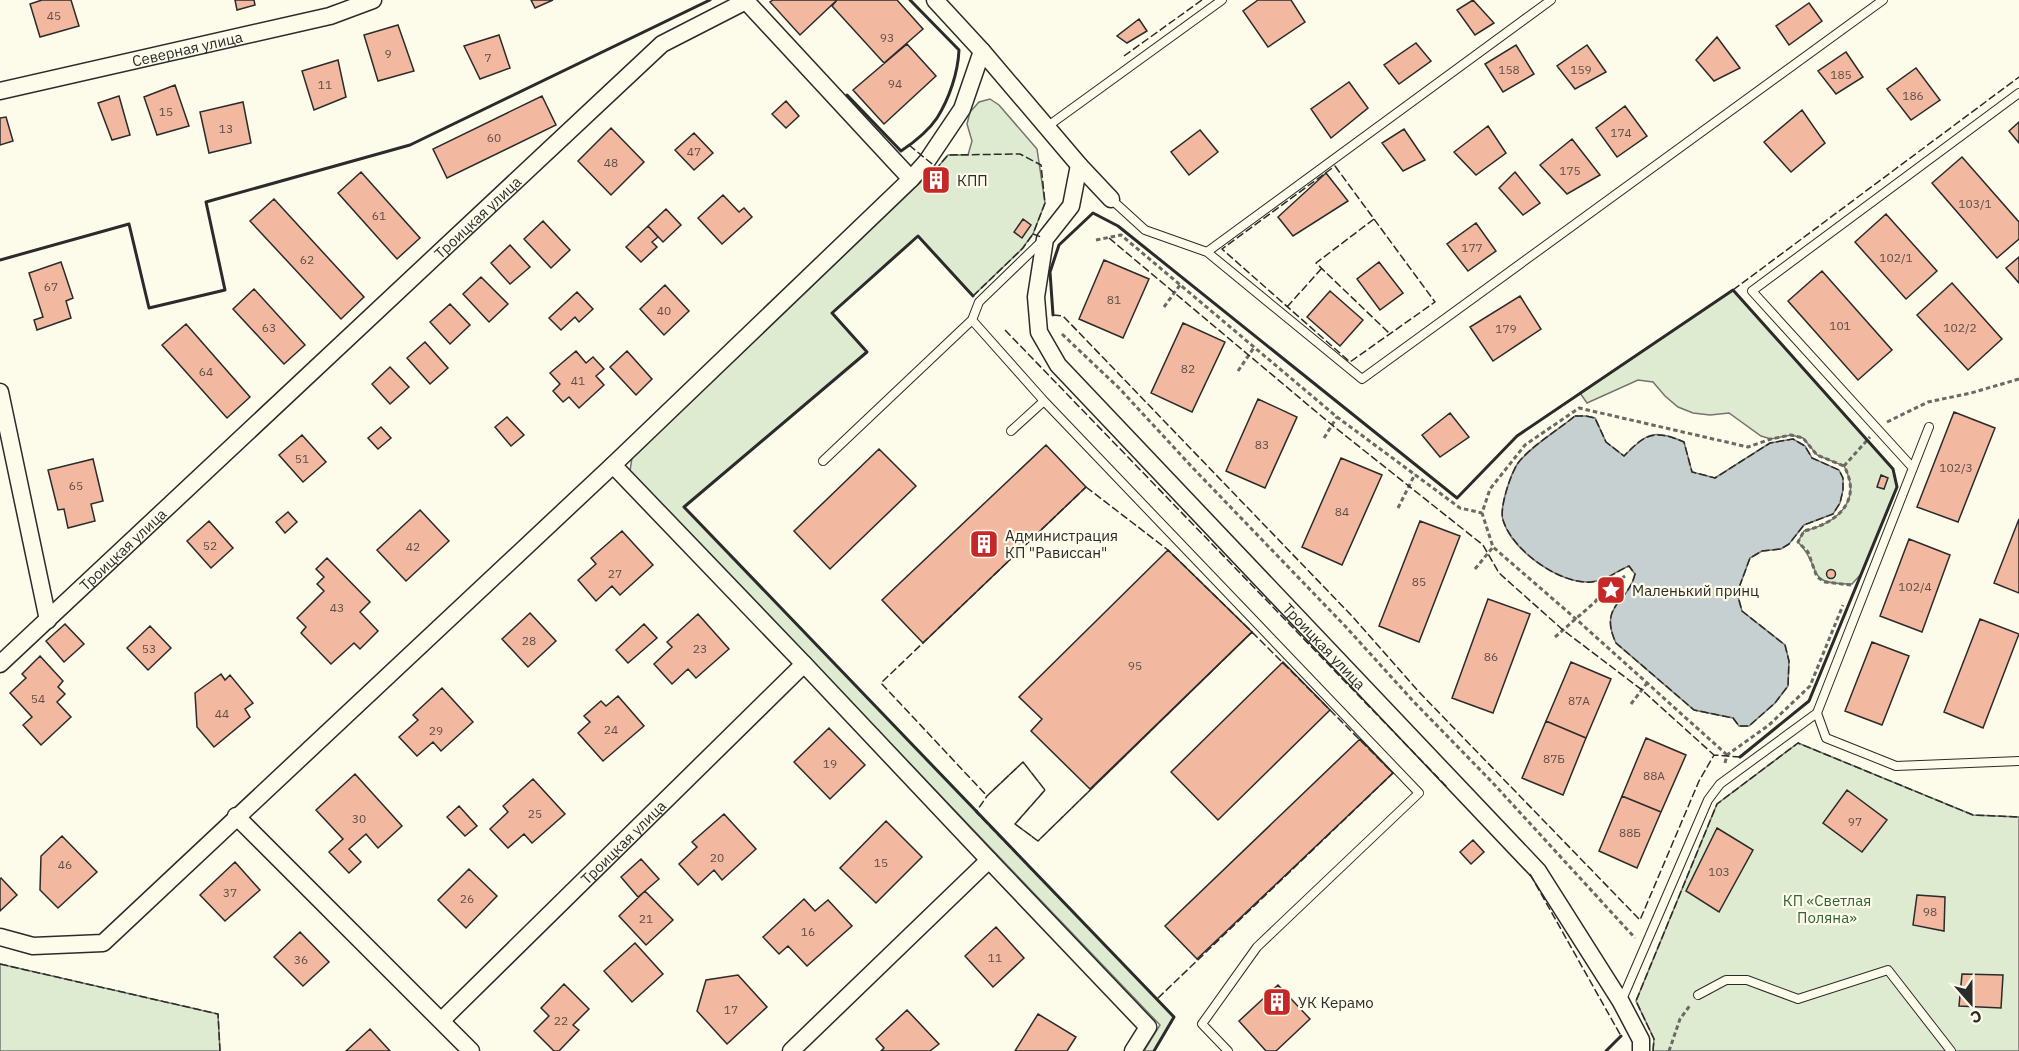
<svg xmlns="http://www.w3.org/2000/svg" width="2019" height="1051" font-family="'IBM Plex Sans',sans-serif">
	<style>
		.green { fill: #deebd1; stroke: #74746e; stroke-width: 1.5 }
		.water { fill: #c7d0d0; stroke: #74746e; stroke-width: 1.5 }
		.building { fill: #f2b8a0; stroke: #2b2b2b; stroke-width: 1.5 }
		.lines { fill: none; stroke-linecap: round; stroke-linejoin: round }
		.service-casing { stroke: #2b2b2b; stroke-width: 10 }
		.minor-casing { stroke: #2b2b2b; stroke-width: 19 }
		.path { stroke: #6a6964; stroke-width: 3; stroke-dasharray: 4.5 3; stroke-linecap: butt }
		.service { stroke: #fdfbea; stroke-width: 8 }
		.minor { stroke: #fdfbea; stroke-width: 16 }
		.fence { stroke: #2b2b2b; stroke-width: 1.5; stroke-dasharray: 8 3; stroke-linecap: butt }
		.wall { stroke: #2b2b2b; stroke-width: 3 }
		.labels { text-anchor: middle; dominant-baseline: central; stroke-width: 4.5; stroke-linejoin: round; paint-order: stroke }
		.number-label { font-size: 12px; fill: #5d4e48 }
		.street-label { font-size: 15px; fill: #2b2b2b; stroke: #fdfbea }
		.poi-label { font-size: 15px; fill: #2b2b2b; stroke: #fdfbea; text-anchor: start }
		.park-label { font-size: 15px; fill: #34623c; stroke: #fdfbea }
	</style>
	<rect width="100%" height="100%" fill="#fdfbea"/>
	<!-- green -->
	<path class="green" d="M990,99L999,105L1037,149L1045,203L1033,234L1021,250L973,296L918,236L832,313L867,352L684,507L1174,1017L1154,1051H1144L1160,1025L630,471L632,458L924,179L935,192L948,182L937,168L948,155H968L972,141L967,124L970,112L979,102Z
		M1733,290L1893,469L1897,487L1861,574L1852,584C1802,584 1825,570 1798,542L1804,531C1837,523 1863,501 1844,466L1817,455L1803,438L1791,435L1771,439L1761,436L1729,413L1710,415L1693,413L1678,407L1665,396L1653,382L1638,380L1587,403L1580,393Z
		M1798,743L1973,815L2019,817V1051H1653L1654,1039L1636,1001L1717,804Z
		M0,964L218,1014L220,1051H0Z"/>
	<!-- water -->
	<path class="water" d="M1575,416H1586L1595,418L1606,442L1624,456C1647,434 1652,428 1684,442L1692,472L1715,478L1770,443L1793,439L1805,446L1812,458L1839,470L1843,478V490L1840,503L1833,514L1804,525L1789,544L1781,549L1762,551L1750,558L1737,593L1742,611L1785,645L1789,661L1788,686L1775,703L1749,726H1739L1733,718L1694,710L1616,643C1598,604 1629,603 1635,574L1629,566C1613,572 1607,582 1587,582C1556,581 1512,550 1503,520C1499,508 1511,473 1518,463C1531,446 1558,430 1575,416Z"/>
	<!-- building -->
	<path class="building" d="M42,0H71L79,26L40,37L30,4Z
		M235,0H254L255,5L237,10Z
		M531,0H553L535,8Z
		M773,0H837L800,35L770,2Z
		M837,0H897L923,29L884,63L832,6Z
		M1258,0H1291L1305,22L1268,47L1243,11Z
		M1473,0L1494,23L1475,35L1457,10Z
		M1809,3L1822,21L1789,45L1776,26Z
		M1139,19L1147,31L1127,43L1117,36Z
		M398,25L414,71L378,81L364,35Z
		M499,35L510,68L480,79L464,46Z
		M1717,37L1740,68L1714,81L1696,60Z
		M1416,43L1431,61L1399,84L1384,65Z
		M907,44L936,76L884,124L853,90Z
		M1516,45L1534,74L1503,92L1485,64Z
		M1587,45L1606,72L1575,89L1557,66Z
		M1846,52L1863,77L1836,94L1818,71Z
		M338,60L346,97L314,110L302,71Z
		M1916,68L1940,100L1911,120L1887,89Z
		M1349,82L1368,108L1331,138L1311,109Z
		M175,85L189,126L157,135L144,97Z
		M119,96L130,135L112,140L98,103Z
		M542,96L556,125L447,178L433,149Z
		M786,101L799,116L786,128L772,114Z
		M243,102L251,143L209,153L200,112Z
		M1625,106L1647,136L1617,157L1596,128Z
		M1802,110L1825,143L1791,172L1764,142Z
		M6,117L13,141L0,145V118Z
		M2019,122V143L2009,131Z
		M1488,126L1506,153L1476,175L1454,152Z
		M611,128L644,162L611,195L578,161Z
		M1404,129L1425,160L1403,171L1382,143Z
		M1200,130L1218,152L1189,175L1171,152Z
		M694,133L713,153L694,170L675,150Z
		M1572,139L1600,175L1567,194L1540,165Z
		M1962,157L2019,222V239L1997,258L1932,183Z
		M937,168L949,181L935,192L924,179Z
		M361,172L420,238L397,259L338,193Z
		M1515,172L1540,203L1523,215L1499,188Z
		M1326,173L1348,201L1293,236L1278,217Z
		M723,195L739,212L744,208L752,217L722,244L698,218Z
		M274,199L364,297L341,319L250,221Z
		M666,209L681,225L663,242L648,226Z
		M1886,214L1937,271L1906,299L1855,242Z
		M1023,219L1031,225L1022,238L1014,232Z
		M543,221L570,250L551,268L524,239Z
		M1476,223L1496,251L1468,271L1447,244Z
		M648,226L658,237L652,242L657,247L641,262L626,247Z
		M510,245L530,267L510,284L491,263Z
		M2019,257V283L2006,268Z
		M1104,260L1149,279L1123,338L1079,319Z
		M61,262L73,298L66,301L71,318L37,330L34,320L43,317L29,273Z
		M1379,262L1403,293L1380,310L1357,279Z
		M1822,271L1892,350L1858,380L1788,301Z
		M481,277L508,304L489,322L463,294Z
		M1952,283L2002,339L1968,370L1917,315Z
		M665,285L689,311L664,335L640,309Z
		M254,289L305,345L284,364L233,309Z
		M1330,291L1363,320L1340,346L1307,317Z
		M577,292L593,309L579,322L575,317L561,330L549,318Z
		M1520,296L1541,329L1493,361L1470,327Z
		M450,304L470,325L450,344L430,322Z
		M1183,323L1225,342L1192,412L1151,393Z
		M186,324L250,397L227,418L162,345Z
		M425,342L448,368L430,384L407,358Z
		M576,351L586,363L593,357L604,369L596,376L604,385L579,408L569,397L563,402L553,391L560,384L550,373Z
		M627,351L652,379L636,395L610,367Z
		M390,367L409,387L390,404L372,384Z
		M1258,399L1297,417L1265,488L1226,471Z
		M1954,412L1995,428L1958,522L1917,507Z
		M1450,413L1469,437L1440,457L1422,435Z
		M507,417L524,435L511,446L495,427Z
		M381,427L391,438L378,449L368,438Z
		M302,435L326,462L303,482L279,455Z
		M1046,445L1086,487L923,643L882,600Z
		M879,449L916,486L830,569L794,531Z
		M1341,458L1382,475L1342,565L1302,547Z
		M93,459L103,501L91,504L95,521L68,528L64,509L58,510L48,470Z
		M1881,475L1888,478L1884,489L1877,487Z
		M420,510L449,541L406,581L377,550Z
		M288,512L297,522L285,533L276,522Z
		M2019,519V593L1994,583Z
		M209,521L233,548L211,568L187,541Z
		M1420,521L1460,536L1419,642L1379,626Z
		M622,531L653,565L620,595L612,586L596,601L578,580L596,564L591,558Z
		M1909,539L1950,555L1922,632L1880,616Z
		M1168,550L1252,632L1090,789L1031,731L1042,719L1019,697Z
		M327,558L370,602L360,612L378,631L360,649L354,643L331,664L301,633L306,627L297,618L324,591L317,584L324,577L316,569Z
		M1826.5 574a4.5 4.5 0 1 1 9 0a4.5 4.5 0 1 1-9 0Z
		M1488,599L1530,614L1493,713L1452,698Z
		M530,613L556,641L528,667L502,639Z
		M698,614L729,649L696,678L688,669L672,684L654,664L672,647L667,642Z
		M1980,619L2019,634L1983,728L1944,712Z
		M65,624L84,644L64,662L46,641Z
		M644,624L657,638L628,663L616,650Z
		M150,626L171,648L148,670L127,648Z
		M1872,642L1909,656L1882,725L1845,711Z
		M40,656L63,681L58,687L65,694L57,702L71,717L41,745L23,725L32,717L10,693L26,678L22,674Z
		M1283,662L1330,710L1218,820L1171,772Z
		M1571,662L1611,679L1586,738L1546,721Z
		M221,674L225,680L230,675L253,703L245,709L250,717L214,747L197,727L195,693Z
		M442,688L473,722L441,751L433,742L417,756L399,737L418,720L413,715Z
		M618,696L644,726L603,761L578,733L590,722L584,716L601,701L606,706Z
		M1546,721L1586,738L1563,795L1522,778Z
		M829,728L865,765L830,799L794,762Z
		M1646,738L1686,755L1661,812L1622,796Z
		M1360,739L1393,773L1197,959L1165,926Z
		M355,774L402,826L378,848L366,834L349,849L361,862L349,873L329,852L343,839L316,810Z
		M533,779L565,814L532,843L524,834L508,848L490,829L508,812L503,806Z
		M1847,790L1887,820L1862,852L1823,823Z
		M1622,796L1661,812L1637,868L1599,851Z
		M459,806L477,826L465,836L447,817Z
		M724,814L756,849L722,880L714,870L698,885L679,864L697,847L692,842Z
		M886,821L922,857L876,903L840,868Z
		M1717,828L1753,850L1719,912L1686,891Z
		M62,836L97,872L58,908L40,890L41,856Z
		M1473,840L1484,852L1471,864L1460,852Z
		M641,859L659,879L638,897L621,877Z
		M235,862L260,890L225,921L200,895Z
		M469,869L497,896L466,928L438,900Z
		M1,878L17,895L0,911V879Z
		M645,891L673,920L646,945L619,916Z
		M1917,895L1945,897L1944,931L1913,925Z
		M804,899L815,911L828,900L852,926L807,966L788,946L779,954L763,937Z
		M996,927L1024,958L993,987L965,956Z
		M300,932L329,962L303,986L274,957Z
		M635,943L663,974L632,1002L604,971Z
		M1962,974L2003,975L2001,1008L1959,1006Z
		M738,975L767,1007L727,1044L697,1011L706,980Z
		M564,984L589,1009L573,1025L579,1030L559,1051H554L534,1031L549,1016L541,1008Z
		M1278,985L1310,1019L1276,1051H1266L1239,1021Z
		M907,1010L939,1044L930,1051H881L884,1048L876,1039Z
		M1038,1014L1076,1037L1067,1051H1015Z
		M370,1029L390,1051H346Z"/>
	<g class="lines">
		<!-- service casing -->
		<g class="service-casing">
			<path id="service" d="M1048,126L1222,0
				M1111,199L1145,230L1207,252L1362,379L1883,0
				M1042,241L979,302L972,320L1044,401
				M1207,252L1551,0
				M1929,427L1817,713L1826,738L1896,766L2019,761
				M1011,431L1044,401L1419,793L1257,947L1202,1024L1228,1051
				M823,461L972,320
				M1913,468L1752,291L2019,93
				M1698,995L1726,980H1747L1798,999L1888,970L1951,1051
				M1621,1002L1708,800L1720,784L1817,713"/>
		</g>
		<!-- minor casing -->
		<g class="minor-casing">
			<g id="minor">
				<path d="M935,0L982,51L1079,165L1111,199"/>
				<path id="s1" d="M0,91L330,16L373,0"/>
				<path id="s2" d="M1079,165L1071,206L1045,239L1036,297L1039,332L1058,365L1538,871L1621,1002L1641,1040V1051"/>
				<path d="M911,179L927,161L962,109L982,51"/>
				<path d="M0,392L48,620"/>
				<path d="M613,465L804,664"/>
				<path id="s3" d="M0,664L662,44L746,1L911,179L613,465L103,943L33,946L0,937"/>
				<path d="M236,816L471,1051"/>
				<path id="s4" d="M442,1020L804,664L989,860"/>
				<path d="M791,1051L989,860L1148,1027L1133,1051"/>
			</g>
		</g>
		<!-- path -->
		<path class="path" d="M1096,240L1121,235L1337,417L1460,508L1482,513
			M1164,307L1180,285
			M1062,334L1120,389L1191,466L1346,627L1414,702L1492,782L1635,938
			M1238,371L1255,346
			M1887,422L1928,402L1971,393L2019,379
			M1324,438L1337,417
			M1398,508L1415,474
			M1475,569L1493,547
			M1851,585L1825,582L1817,577L1808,552L1798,542L1804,531C1837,523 1863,501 1844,466L1870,437
			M1555,637L1595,602L1603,591L1625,576
			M1631,704L1647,683
			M1727,755L1576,619L1493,547L1482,513L1490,489L1525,445L1579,408L1748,447L1771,439L1791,435L1803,438L1817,455L1844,466
			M1725,763L1727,755L1769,725L1810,686L1843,605
			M1669,1051L1680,1019L1691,1004"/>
		<!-- service -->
		<use href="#service" class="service"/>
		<!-- minor -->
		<use href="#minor" class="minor"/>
		<!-- fence -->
		<path class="fence" d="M1124,56L1202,0
			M909,145L937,168L948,155L1020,154L1041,165L1045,203L1033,234L1041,237
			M1335,166L1435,302L1350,362L1222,249Z
			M1374,219L1316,263L1390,334
			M1109,238L1332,425L1483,545L1499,573L1563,630L1642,690L1714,755
			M1733,290L2019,77
			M973,296L1023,248L1033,234
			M1287,307L1322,268
			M1053,315L1063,316L1351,615L1419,692L1640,920L1699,781L1714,755L1740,757
			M1005,330L1447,787
			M1575,416H1586L1595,418L1606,442L1624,456C1645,434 1654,429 1684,442L1692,472L1715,478L1770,443L1793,439L1805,446L1812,458L1839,470L1843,478V490L1840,503L1833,514L1804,525L1789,544L1781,549L1762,551L1750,558L1737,593L1742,611L1785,645L1789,661L1788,686L1775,703L1749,726H1739L1733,718L1694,710L1616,643C1598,605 1628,603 1635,574L1629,566C1616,572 1607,580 1592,582C1560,585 1512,550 1503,520C1499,508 1511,473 1518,463C1531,446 1558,430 1575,416Z
			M1086,487L1168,550L1252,632L1038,841L1015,824L1045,790L1023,762L987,796L881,683Z
			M1252,632L1393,773L1157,999L976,812L987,796L1023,762L1045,790L1015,824L1038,841Z
			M1530,874L1621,1036
			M0,964L218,1014L220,1051
			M1653,1051L1654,1039L1636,1001L1717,804L1798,743L1973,815L2019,817"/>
		<!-- wall -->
		<path class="wall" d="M847,95L901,151C913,143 929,130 937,118C949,99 958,73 959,50L910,0
			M0,260L129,224L149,308L225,290L206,202L410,145L710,0
			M973,296L918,236L832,313L867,352L684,507L1174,1017L1154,1051
			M1053,315L1050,272L1059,245L1093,213L1118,226L1457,498L1517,436L1733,290L1893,469L1897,487L1809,701L1740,757
			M1606,1051L1621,1036"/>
	</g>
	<!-- icons -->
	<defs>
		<g id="building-square" transform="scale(1.5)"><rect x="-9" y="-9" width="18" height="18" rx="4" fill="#c62828" stroke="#fdfbea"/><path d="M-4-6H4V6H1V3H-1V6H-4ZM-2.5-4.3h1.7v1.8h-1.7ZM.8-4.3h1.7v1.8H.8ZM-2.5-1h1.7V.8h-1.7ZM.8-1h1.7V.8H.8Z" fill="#fff"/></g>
		<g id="sight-square" transform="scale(1.5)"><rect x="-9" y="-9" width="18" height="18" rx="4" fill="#c62828" stroke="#fdfbea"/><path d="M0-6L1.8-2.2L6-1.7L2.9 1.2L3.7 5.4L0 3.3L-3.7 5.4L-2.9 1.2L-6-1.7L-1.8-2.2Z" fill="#fff"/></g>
	</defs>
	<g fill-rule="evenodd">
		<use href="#building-square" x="936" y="180"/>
		<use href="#building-square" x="984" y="544"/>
		<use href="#sight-square" x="1611" y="590"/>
		<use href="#building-square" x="1277" y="1002"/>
	</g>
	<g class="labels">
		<!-- number labels -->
		<g class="number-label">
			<text x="54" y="15">45</text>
			<text x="887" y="37">93</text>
			<text x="388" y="53">9</text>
			<text x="488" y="57">7</text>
			<text x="1509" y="69">158</text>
			<text x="1581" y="69">159</text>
			<text x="1841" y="74">185</text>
			<text x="895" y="83">94</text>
			<text x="325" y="84">11</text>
			<text x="1913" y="95">186</text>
			<text x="166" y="111">15</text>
			<text x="226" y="128">13</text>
			<text x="1621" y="132">174</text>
			<text x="494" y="137">60</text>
			<text x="694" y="151">47</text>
			<text x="611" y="162">48</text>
			<text x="1570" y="170">175</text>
			<text x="1975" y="203">103/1</text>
			<text x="379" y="215">61</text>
			<text x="1472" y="247">177</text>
			<text x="1896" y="257">102/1</text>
			<text x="307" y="259">62</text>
			<text x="51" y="286">67</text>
			<text x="1114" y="299">81</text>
			<text x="664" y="310">40</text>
			<text x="1840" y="325">101</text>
			<text x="269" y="327">63</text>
			<text x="1960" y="327">102/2</text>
			<text x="1506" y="328">179</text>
			<text x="1188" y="368">82</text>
			<text x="206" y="371">64</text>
			<text x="578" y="380">41</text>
			<text x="1262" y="444">83</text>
			<text x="302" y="458">51</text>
			<text x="1956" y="467">102/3</text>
			<text x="76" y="485">65</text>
			<text x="1342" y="511">84</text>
			<text x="210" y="545">52</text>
			<text x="413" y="546">42</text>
			<text x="615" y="573">27</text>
			<text x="1419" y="581">85</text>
			<text x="1915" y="586">102/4</text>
			<text x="337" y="607">43</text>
			<text x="529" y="640">28</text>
			<text x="149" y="648">53</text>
			<text x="700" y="648">23</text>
			<text x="1491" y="656">86</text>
			<text x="1135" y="665">95</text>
			<text x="38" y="698">54</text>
			<text x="1579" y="700">87А</text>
			<text x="222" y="713">44</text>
			<text x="611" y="729">24</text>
			<text x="436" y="730">29</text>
			<text x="1554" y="758">87Б</text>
			<text x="830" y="763">19</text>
			<text x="1654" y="775">88А</text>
			<text x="535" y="813">25</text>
			<text x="359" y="818">30</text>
			<text x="1855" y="821">97</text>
			<text x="1630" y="832">88Б</text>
			<text x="717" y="857">20</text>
			<text x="881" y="862">15</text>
			<text x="65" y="864">46</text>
			<text x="1719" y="871">103</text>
			<text x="230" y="892">37</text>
			<text x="467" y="898">26</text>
			<text x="1930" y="911">98</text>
			<text x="646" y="918">21</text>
			<text x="808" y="931">16</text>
			<text x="995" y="957">11</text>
			<text x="301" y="959">36</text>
			<text x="731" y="1009">17</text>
			<text x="561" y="1020">22</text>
		</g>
		<!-- street labels -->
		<g class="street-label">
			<text stroke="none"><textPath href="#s1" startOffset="192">Северная улица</textPath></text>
			<text stroke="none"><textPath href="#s3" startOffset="654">Троицкая улица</textPath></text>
			<text stroke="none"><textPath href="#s3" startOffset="168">Троицкая улица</textPath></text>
			<text stroke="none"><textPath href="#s2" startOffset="603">Троицкая улица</textPath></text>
			<text stroke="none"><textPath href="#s4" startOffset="254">Троицкая улица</textPath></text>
		</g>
		<!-- poi labels -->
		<g class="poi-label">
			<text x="957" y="180">КПП</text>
			<text x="1005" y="535">Администрация<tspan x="1005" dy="17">КП "Рависсан"</tspan></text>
			<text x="1632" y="590">Маленький принц</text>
			<text x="1298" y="1002">УК Керамо</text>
		</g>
		<!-- park labels -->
		<g class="park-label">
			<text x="1827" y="900">КП «Светлая<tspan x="1827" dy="17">Поляна»</tspan></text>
		</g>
	</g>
	<!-- north arrow -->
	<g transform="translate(1971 1003) rotate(159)" stroke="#fdfbea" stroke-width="4.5" paint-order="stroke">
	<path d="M0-4.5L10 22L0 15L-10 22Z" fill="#2b2b2b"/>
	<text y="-9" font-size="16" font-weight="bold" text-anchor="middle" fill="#2b2b2b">С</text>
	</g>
</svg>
